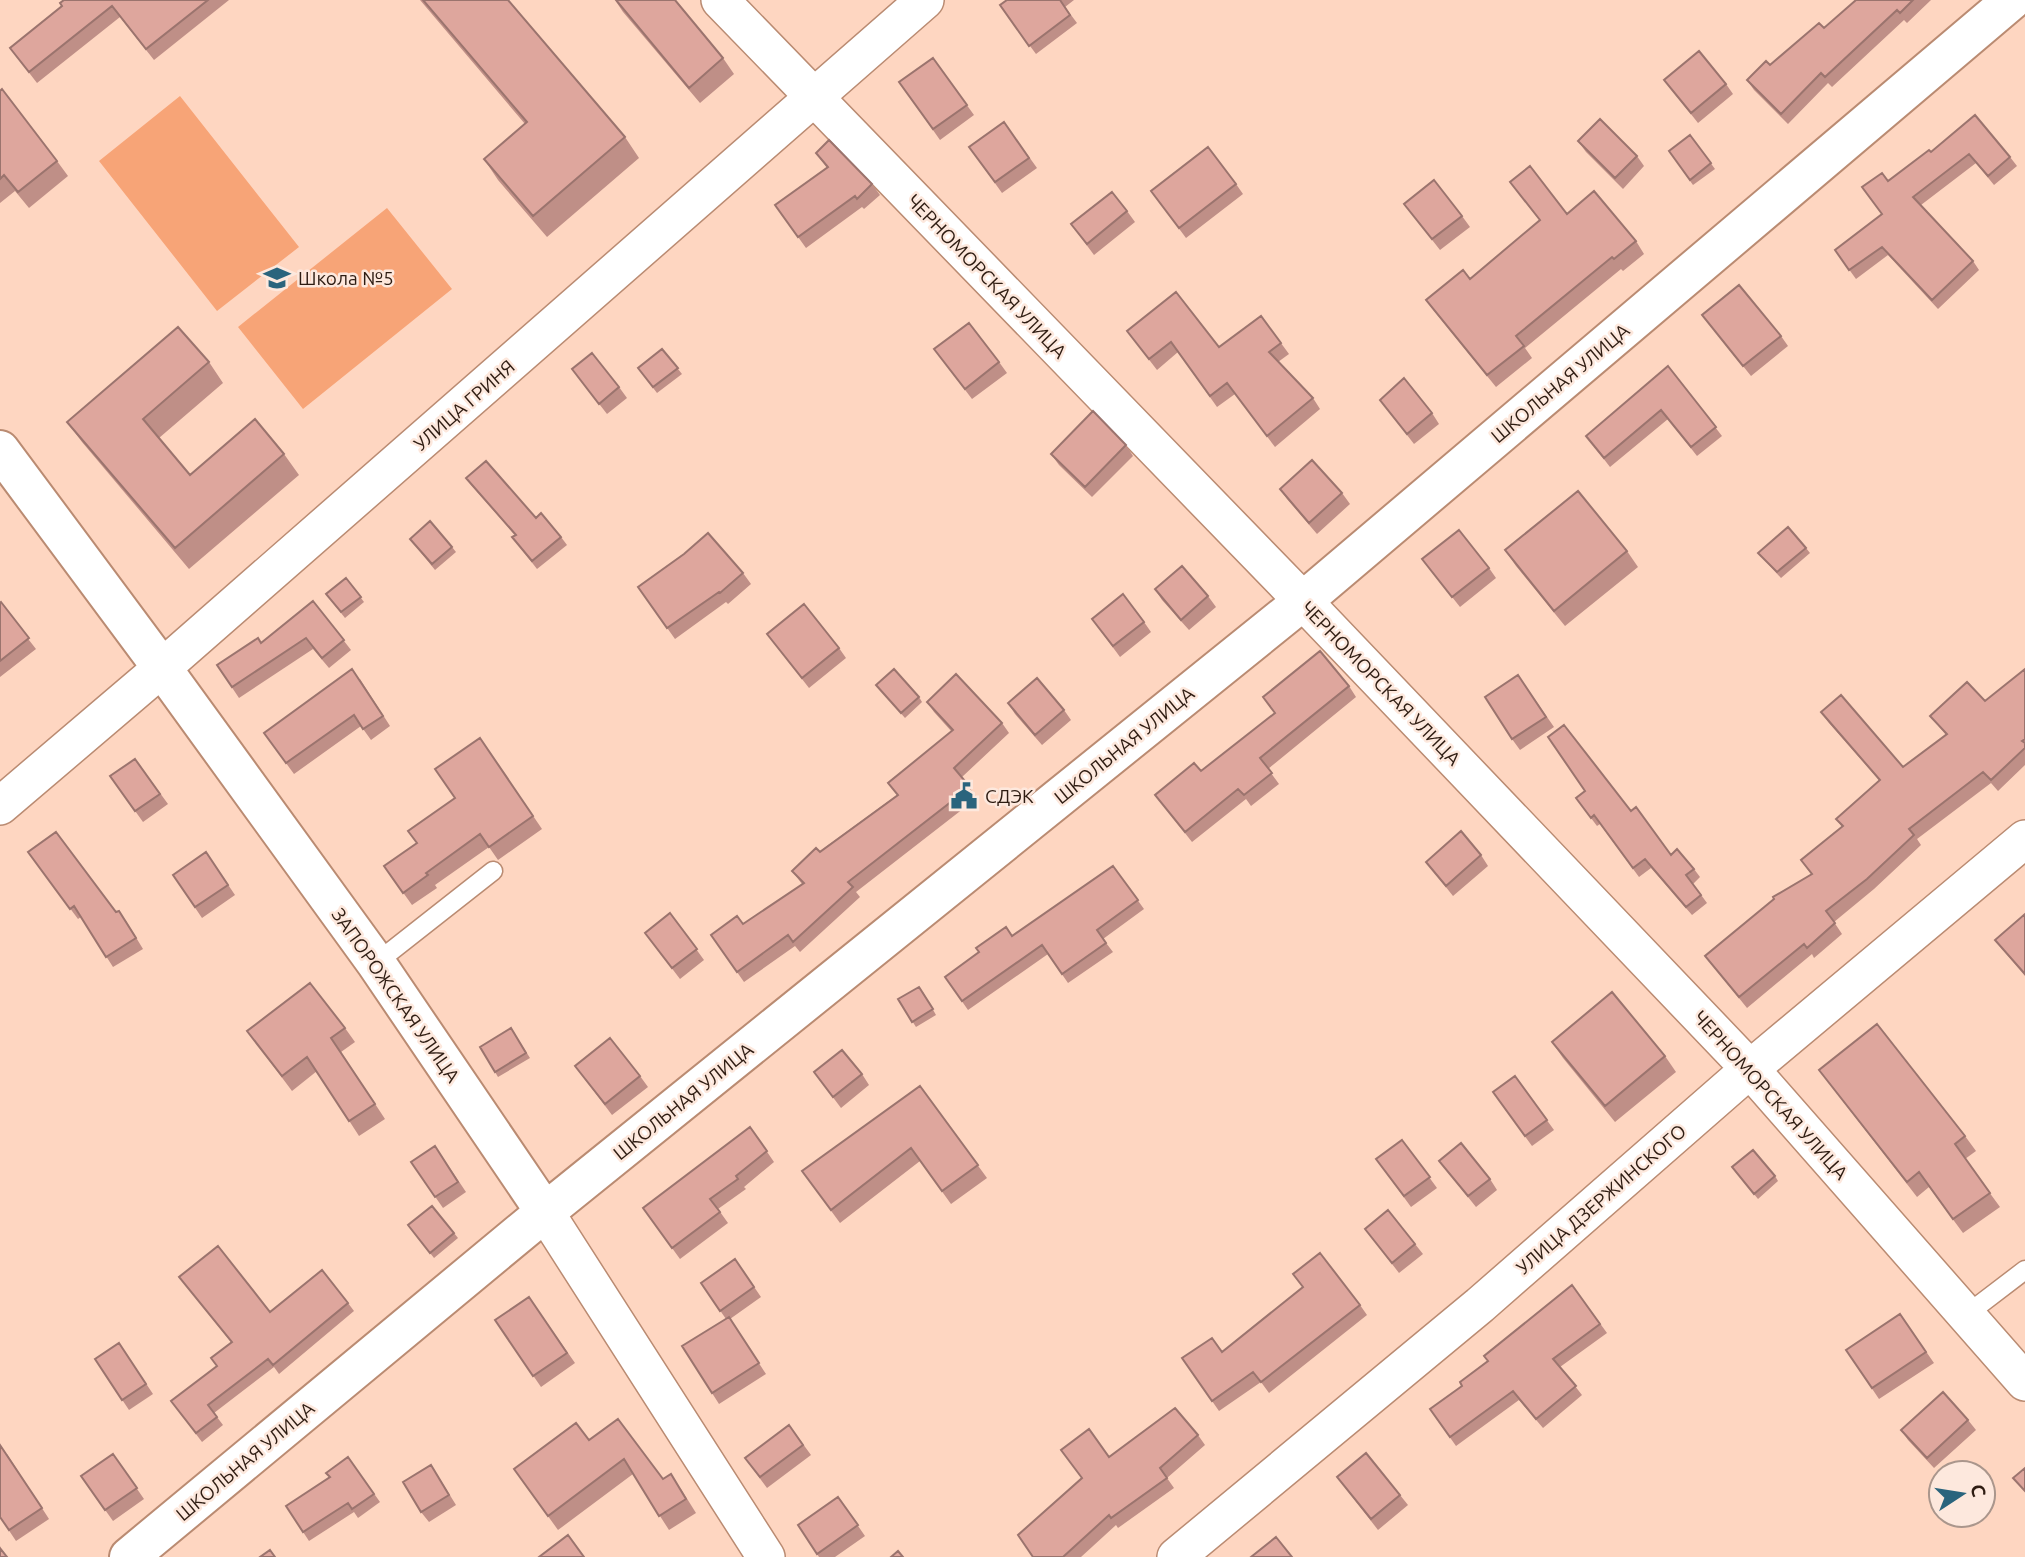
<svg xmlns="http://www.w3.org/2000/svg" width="2025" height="1557" font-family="Ubuntu,sans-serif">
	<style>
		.green { fill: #f7a477 }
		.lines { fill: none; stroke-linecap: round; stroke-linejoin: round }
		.lane-casing { stroke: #ba8b72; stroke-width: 21 }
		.street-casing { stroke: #ba8b72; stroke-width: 40 }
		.secondary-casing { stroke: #ba8b72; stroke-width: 42 }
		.lane { stroke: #fff; stroke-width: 18 }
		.street { stroke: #fff; stroke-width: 37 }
		.secondary { stroke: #fff; stroke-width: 38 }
		.wall { fill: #bf8f87 }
		.building { fill: #dea69d; stroke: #9b746e; stroke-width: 2 }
		.labels { text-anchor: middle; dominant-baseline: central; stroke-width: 5; stroke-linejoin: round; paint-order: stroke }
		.street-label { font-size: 19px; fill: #2e1c12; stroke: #fde8dd }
		.poi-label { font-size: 19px; fill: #2e1c12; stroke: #fde8dd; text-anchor: start }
	</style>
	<rect width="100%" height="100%" fill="#fed6c1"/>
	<!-- green -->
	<path class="green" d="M180,96L299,247L217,311L99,161Z
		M387,208L452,289L303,409L238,327Z"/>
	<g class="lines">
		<!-- lane casing -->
		<g class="lane-casing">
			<path id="lane" d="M376,963L493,871
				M1966,1315L2025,1270"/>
		</g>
		<!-- street casing -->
		<g class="street-casing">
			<path id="street" d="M720,0L1303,601L1750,1069L2025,1382
				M0,806L162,668L925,0
				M545,1212L766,1557
				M1176,1557L1480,1305L1750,1069L2025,839"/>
		</g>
		<!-- secondary casing -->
		<g class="secondary-casing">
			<path id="secondary" d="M0,450L162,668L376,963L545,1212
				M129,1557L545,1212L1303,601L2012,0"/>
		</g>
		<!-- lane -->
		<use href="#lane" class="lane"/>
		<!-- street -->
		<use href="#street" class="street"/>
		<!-- secondary -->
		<use href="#secondary" class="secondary"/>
	</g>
	<!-- wall -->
	<path class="wall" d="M64,0H229L154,60L120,17L37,83L10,48L62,7Z
		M420,0H508L625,137L639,158L547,237L498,180L484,159L525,124Z
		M615,0L723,58L734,74L700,103L623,12Z
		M1007,0H1074L1065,7L1077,23L1036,54L1000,6Z
		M1856,0H1931L1907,23L1904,20L1832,87L1828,83L1788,124L1754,90L1747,80L1824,28Z
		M933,58L974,115L940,140L899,82Z
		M1664,80L1726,84L1733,94L1698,123Z
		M0,91L57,161L68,176L29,208L15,191L0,203Z
		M1004,122L1037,168L1002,193L969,147Z
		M1690,135L1715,169L1693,185L1669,151Z
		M1578,141L1637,156L1644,166L1623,189L1586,152Z
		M1931,152L2010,157L2017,166L1994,185L1976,163L1921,205L1973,261L1979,270L1938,309L1888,255L1856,279L1835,250L1882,214L1888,181Z
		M816,153L872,184L880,195L864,209L862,207L806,248L775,205L827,168Z
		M1510,182L1567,214L1636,241L1644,254L1623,271L1621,269L1525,348L1532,358L1496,387L1435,312L1426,300L1470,279L1540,221Z
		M1236,184L1243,194L1186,238L1151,191Z
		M1404,204L1462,216L1470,227L1440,250Z
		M1127,211L1135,222L1094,255L1071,224Z
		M1702,315L1781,336L1788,346L1751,376Z
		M1261,316L1289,354L1278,362L1313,398L1320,409L1275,447L1235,394L1217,407L1178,352L1157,370L1127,331L1219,347Z
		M662,349L682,374L657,393L638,368Z
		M934,349L999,362L1007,373L972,399Z
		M209,362L223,383L159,438L190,475L284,454L299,475L189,569L82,442L67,422Z
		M1668,366L1722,436L1697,456L1668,419L1610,467L1586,436Z
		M572,369L619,387L627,398L607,414Z
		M1380,400L1432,413L1439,424L1414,444Z
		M1126,445L1133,456L1092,497L1059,465L1051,454Z
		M466,478L536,518L561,537L567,545L537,569L512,537L515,535L472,486Z
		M1280,489L1342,493L1350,504L1317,534L1287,499Z
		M410,539L452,547L456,552L435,570Z
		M1806,548L1810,553L1781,578L1758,553Z
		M1505,550L1627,551L1638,567L1565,626L1516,566Z
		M1422,559L1489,568L1496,578L1460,607Z
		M743,573L751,584L728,604L726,602L675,639L638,587Z
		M346,578L364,602L345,618L326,594Z
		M1155,589L1208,596L1216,607L1189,630L1162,600Z
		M313,601L351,650L329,668L313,649L239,698L217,665L261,643Z
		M0,603L36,649L0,677Z
		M1092,619L1144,622L1151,632L1120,657Z
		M767,634L839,648L846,658L809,688Z
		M2025,669V765L1998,791L1991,783L1917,839L1921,845L1874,889L1834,922L1842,934L1814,958L1812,954L1747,1008L1705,956L1811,874L1801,860L1842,827L1836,819L1879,780L1829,723L1821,712L1903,767L1946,735L1930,716L1985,701Z
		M1518,675L1554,727L1520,750L1512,739Z
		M360,679L390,726L371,740L361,726L294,774L264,733Z
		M876,685L919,697L922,702L905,718Z
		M1349,686L1356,697L1268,769L1279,784L1251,806L1246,799L1192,842L1155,795L1201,771L1275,713L1263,697Z
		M927,702L1002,723L1009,733L962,777L977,798L856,892L860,897L800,952L795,946L744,982L711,935L743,924L802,884L792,871L897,795L888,783L952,732L934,712Z
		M1008,703L1064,710L1071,720L1042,745L1015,714Z
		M480,738L542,829L498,860L489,847L435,885L437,888L412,905L384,866L417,843L455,798Z
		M135,759L168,804L143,822L110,776Z
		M1576,798L1631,811L1671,855L1694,869L1700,877L1693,884L1707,903L1692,915L1651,868L1639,877L1600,824L1597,826Z
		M28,852L116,912L126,921L143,949L113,967L81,917L78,919Z
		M206,852L235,895L202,918L173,875Z
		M1481,855L1488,866L1453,896L1426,862Z
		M1113,866L1144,909L1103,939L1113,952L1068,983L1048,954L968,1010L945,977L1012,936Z
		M670,913L704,960L680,979L645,933Z
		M2025,914V976L2003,950L1995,940Z
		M923,992L936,1015L916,1027L898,999Z
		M345,1028L355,1042L341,1052L385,1119L359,1136L317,1071L292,1091L247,1031Z
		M511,1028L530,1058L498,1077L495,1072Z
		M1552,1042L1665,1056L1676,1072L1615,1122L1563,1058Z
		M575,1066L640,1076L648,1087L612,1115Z
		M1819,1070L1965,1136L1976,1151L1965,1159L2000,1207L1963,1233L1929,1187L1917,1197Z
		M814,1072L862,1074L869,1085L841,1108Z
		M1515,1076L1554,1130L1532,1146L1493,1092Z
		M920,1086L987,1178L951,1204L920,1161L840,1223L802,1171Z
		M750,1127L774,1162L744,1187L746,1189L718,1209L728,1223L680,1259L643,1208Z
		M1402,1140L1437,1188L1411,1207L1376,1159Z
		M435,1146L466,1192L443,1208L411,1162Z
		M1439,1161L1490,1179L1497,1190L1476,1207Z
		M1732,1167L1775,1176L1778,1181L1758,1199Z
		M1365,1229L1415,1244L1423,1254L1399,1273Z
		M412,1230L454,1233L458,1238L434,1258Z
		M735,1259L761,1297L730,1319L766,1374L719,1404L712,1393L726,1319L701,1283Z
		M179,1277L270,1312L348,1303L354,1311L279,1374L274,1367L214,1413L223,1425L202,1442L171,1401L217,1366L231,1342Z
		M1572,1285L1607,1333L1560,1367L1582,1395L1543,1428L1519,1400L1456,1446L1430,1409L1462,1386Z
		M529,1297L575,1363L541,1387L495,1320Z
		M1360,1305L1367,1315L1269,1393L1261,1382L1219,1411L1182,1358L1222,1352Z
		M1900,1314L1934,1363L1879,1399L1846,1350Z
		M119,1343L153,1394L129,1410L95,1359Z
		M1968,1420L1976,1430L1934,1468L1908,1440L1901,1430Z
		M789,1425L811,1455L767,1488L745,1458Z
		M1198,1435L1205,1445L1167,1478L1174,1488L1118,1528L1116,1525L1081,1557H1033L1082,1479L1109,1457Z
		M589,1440L681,1489L696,1513L669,1530L633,1474L558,1530L514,1469Z
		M7,1454L49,1519L16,1541L0,1517Z
		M113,1454L144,1499L113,1521L81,1476Z
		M348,1457L380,1502L358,1518L354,1512L309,1541L286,1506L330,1477Z
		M438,1476L456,1505L429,1522L421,1512Z
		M1337,1477L1400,1495L1408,1505L1378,1530Z
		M838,1497L865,1536L835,1557H819L798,1525Z"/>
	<!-- building -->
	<path class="building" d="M64,0H208L146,49L112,6L29,72L10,48L62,6L60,3Z
		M423,0H508L625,137L533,216L484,159L527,122Z
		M616,0H675L723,58L689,88Z
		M1007,0H1060L1070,15L1029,46L1000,5Z
		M1856,0H1913L1900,13L1897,10L1825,77L1821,73L1781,114L1747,80L1766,61L1770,65L1819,23L1824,28Z
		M1699,51L1726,84L1691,113L1664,80Z
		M933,58L967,105L933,129L899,82Z
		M2,89L57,161L18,192L4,175L0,179V91Z
		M1975,115L2010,157L1988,176L1969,154L1913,197L1973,261L1932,300L1882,247L1849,270L1835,250L1882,214L1862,187L1882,173L1888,181L1929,150L1931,152Z
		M1600,119L1637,156L1615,178L1578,141Z
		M1004,122L1029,158L995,182L969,147Z
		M1690,135L1711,163L1690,180L1669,151Z
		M829,140L872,184L857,199L855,196L798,237L775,205L828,167L816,153Z
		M1208,147L1236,184L1179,228L1151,191Z
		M1530,166L1567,214L1594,191L1636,241L1614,259L1612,257L1516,336L1524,346L1487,375L1426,300L1463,270L1470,279L1540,220L1510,182Z
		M1434,180L1462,216L1432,239L1404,204Z
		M1112,192L1127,211L1087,244L1071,224Z
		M1739,285L1781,336L1743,366L1702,315Z
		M1176,292L1219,347L1261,316L1281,343L1269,352L1313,398L1267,436L1227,383L1210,396L1171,342L1149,359L1127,331Z
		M969,323L999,362L965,389L934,349Z
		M178,327L209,362L143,419L190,475L255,419L284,454L175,548L67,422Z
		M662,349L678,368L653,387L638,368Z
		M592,353L619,387L599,404L572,369Z
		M1668,366L1716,427L1691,447L1661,410L1604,458L1586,436Z
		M1404,378L1432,413L1407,434L1380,400Z
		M1093,411L1126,445L1085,487L1051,454Z
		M1312,460L1342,493L1309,523L1280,489Z
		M486,461L536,518L541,513L561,537L532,561L512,537L516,535L466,478Z
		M1578,491L1627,551L1554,611L1505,550Z
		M430,521L452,547L432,564L410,539Z
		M1788,527L1806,548L1777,572L1758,553Z
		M1459,530L1489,568L1452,597L1422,559Z
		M708,533L743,573L720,593L719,592L667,628L638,587L684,554Z
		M1182,566L1208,596L1181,620L1155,589Z
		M346,578L361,597L341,612L326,594Z
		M1123,594L1144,622L1113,646L1092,619Z
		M313,601L344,640L322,658L306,638L232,687L217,665L258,638L261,643Z
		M1,602L29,638L0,661V603Z
		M804,604L839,648L802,678L767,634Z
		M1320,651L1349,686L1260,758L1272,773L1244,795L1238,789L1185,832L1155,795L1194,763L1201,771L1275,713L1263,697Z
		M352,669L383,716L363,729L354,715L286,763L264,733Z
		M894,669L919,697L901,713L876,685Z
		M2025,669V739L2022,741L2025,743V748L1991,780L1983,772L1909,829L1914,835L1867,879L1826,911L1835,923L1807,948L1804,944L1739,997L1705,956L1774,899L1773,897L1812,874L1801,860L1843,826L1836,819L1880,780L1821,712L1841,695L1903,767L1947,734L1930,716L1967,682L1985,701Z
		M956,674L1002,723L954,768L970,787L848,882L853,887L793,942L788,935L737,972L711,935L737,916L743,924L804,883L792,871L816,848L820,852L898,795L888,783L953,730L927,702Z
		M1518,675L1546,717L1512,739L1485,697Z
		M1037,678L1064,710L1035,735L1008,703Z
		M1564,725L1631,811L1636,807L1671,855L1677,849L1694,869L1686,875L1701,895L1686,907L1645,859L1633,868L1594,815L1591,818L1576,798L1585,791L1548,737Z
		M480,738L533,816L489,847L480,834L426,873L428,875L403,893L384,866L417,843L408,831L455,798L435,769Z
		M135,759L160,794L135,811L110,776Z
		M1461,831L1481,855L1446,886L1426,862Z
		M56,832L116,912L119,911L136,938L106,957L74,906L70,909L28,852Z
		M206,852L228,885L195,907L173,875Z
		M1113,866L1138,900L1097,930L1106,943L1062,974L1042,945L962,1001L945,977L979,952L976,948L1006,927L1012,936Z
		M670,913L697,949L672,968L645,933Z
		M2025,914V974L1995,940Z
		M310,983L345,1028L331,1038L375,1104L349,1121L307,1057L282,1076L247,1031Z
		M919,987L933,1009L912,1022L898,999Z
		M1612,992L1665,1056L1605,1106L1552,1042Z
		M1877,1024L1965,1136L1955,1144L1990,1193L1953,1219L1919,1172L1907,1182L1819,1070Z
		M511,1028L526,1053L495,1072L480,1047Z
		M610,1038L640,1076L605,1104L575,1066Z
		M842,1050L862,1074L833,1097L814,1072Z
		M1515,1076L1547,1120L1525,1136L1493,1092Z
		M920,1086L978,1165L942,1191L911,1148L831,1210L802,1171Z
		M750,1127L767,1151L736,1176L738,1179L710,1199L720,1212L672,1248L643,1208Z
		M1402,1140L1430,1177L1404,1196L1376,1159Z
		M1461,1143L1490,1179L1468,1196L1439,1161Z
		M435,1146L458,1182L435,1197L411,1162Z
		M1753,1150L1775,1176L1754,1194L1732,1167Z
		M432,1206L454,1233L430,1253L408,1225Z
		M1388,1210L1415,1244L1392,1263L1365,1229Z
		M218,1246L270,1312L322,1270L348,1303L273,1365L268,1359L208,1405L217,1417L196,1433L171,1401L217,1366L211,1358L232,1342L179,1277Z
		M1320,1253L1360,1305L1261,1382L1253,1372L1212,1401L1182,1358L1212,1338L1222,1352L1303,1287L1293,1274Z
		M735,1259L754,1287L720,1311L701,1283Z
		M1572,1285L1600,1324L1553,1359L1576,1386L1536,1419L1513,1391L1450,1437L1430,1409L1462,1386L1460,1382L1488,1361L1484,1356Z
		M529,1297L567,1353L533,1376L495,1320Z
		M1900,1314L1926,1352L1872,1388L1846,1350Z
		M729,1317L759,1363L712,1393L682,1346Z
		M119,1343L146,1384L122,1400L95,1359Z
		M1943,1392L1968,1420L1927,1458L1901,1430Z
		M1175,1408L1198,1435L1160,1468L1167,1478L1111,1518L1109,1515L1063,1557H1033L1018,1535L1082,1478L1061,1450L1089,1429L1109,1457Z
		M618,1419L663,1479L671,1474L686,1499L659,1516L624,1459L548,1516L514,1469L576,1423L589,1440Z
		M789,1425L803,1445L760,1477L745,1458Z
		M0,1445L42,1508L9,1530L0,1517Z
		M1366,1453L1400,1495L1371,1519L1337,1477Z
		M113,1454L137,1488L105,1510L81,1476Z
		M348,1457L374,1494L352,1509L348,1503L303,1532L286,1506L330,1477L326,1473Z
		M431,1465L449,1495L421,1512L403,1482Z
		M2025,1468V1491L2013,1478Z
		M838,1497L858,1525L817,1554L798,1525Z
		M568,1535L584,1557H539Z
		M1276,1537L1292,1557H1251Z
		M0,1548L7,1557H0Z
		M270,1550L275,1557H260Z
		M898,1551L903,1557H891Z"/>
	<!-- icons -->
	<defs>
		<g id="school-bare" transform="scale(2.1)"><path d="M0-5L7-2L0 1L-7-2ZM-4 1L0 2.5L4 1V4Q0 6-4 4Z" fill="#2a647d" stroke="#fde8dd" stroke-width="2.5" paint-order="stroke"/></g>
		<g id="civic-bare" transform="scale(2.1)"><path d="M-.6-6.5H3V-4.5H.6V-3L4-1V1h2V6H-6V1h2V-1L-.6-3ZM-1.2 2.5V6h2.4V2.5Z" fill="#2a647d" stroke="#fde8dd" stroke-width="2.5" paint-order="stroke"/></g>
	</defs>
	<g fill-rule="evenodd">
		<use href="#school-bare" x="277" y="278"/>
		<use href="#civic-bare" x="964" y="796"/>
	</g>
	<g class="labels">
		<!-- street labels -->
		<g class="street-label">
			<text transform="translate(987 276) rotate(46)">ЧЕРНОМОРСКАЯ УЛИЦА</text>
			<text transform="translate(1560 383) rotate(-40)">ШКОЛЬНАЯ УЛИЦА</text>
			<text transform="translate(464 405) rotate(-41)">УЛИЦА ГРИНЯ</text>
			<text transform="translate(1381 683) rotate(46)">ЧЕРНОМОРСКАЯ УЛИЦА</text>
			<text transform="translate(1124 745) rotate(-39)">ШКОЛЬНАЯ УЛИЦА</text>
			<text transform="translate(396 995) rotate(55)">ЗАПОРОЖСКАЯ УЛИЦА</text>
			<text transform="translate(1771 1095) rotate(48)">ЧЕРНОМОРСКАЯ УЛИЦА</text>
			<text transform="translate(683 1101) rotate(-39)">ШКОЛЬНАЯ УЛИЦА</text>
			<text transform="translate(1601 1199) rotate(-41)">УЛИЦА ДЗЕРЖИНСКОГО</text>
			<text transform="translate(245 1461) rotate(-40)">ШКОЛЬНАЯ УЛИЦА</text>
		</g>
		<!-- poi labels -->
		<g class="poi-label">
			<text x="298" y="278">Школа №5</text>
			<text x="985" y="796">СДЭК</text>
		</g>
	</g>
	<!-- north arrow -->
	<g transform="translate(1962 1494) rotate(78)"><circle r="33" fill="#fde8dd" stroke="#aa968c" stroke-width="2"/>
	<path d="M0-5L12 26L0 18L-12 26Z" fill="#2a647d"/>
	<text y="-10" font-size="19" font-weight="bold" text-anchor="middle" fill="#2e1c12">С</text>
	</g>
</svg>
